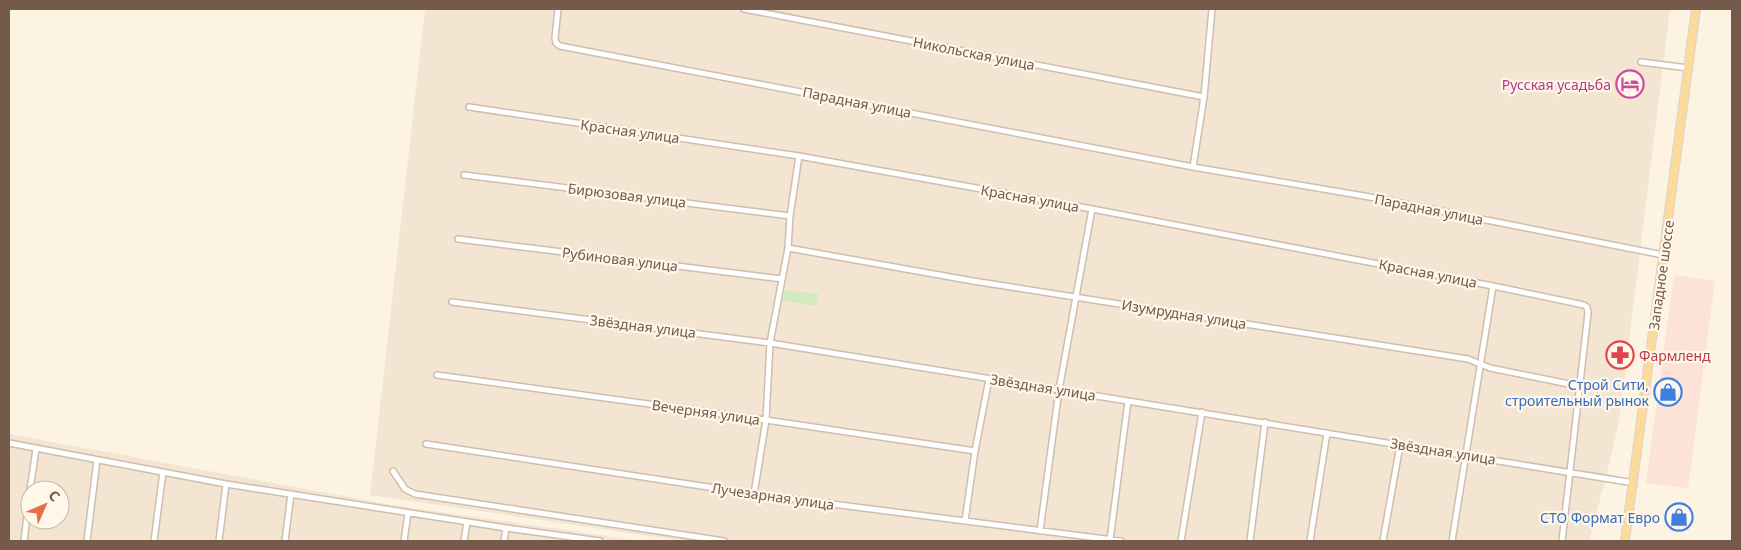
<svg xmlns="http://www.w3.org/2000/svg" width="1741" height="550" font-family="'Noto Sans',sans-serif">
	<style>
		.residential { fill: #f4e5d2; fill-rule: evenodd }
		.commercial { fill: #fde3d7 }
		.green { fill: #d1eac2 }
		.lines { fill: none; stroke-linecap: round; stroke-linejoin: round }
		.street-casing { stroke: #d0bdad; stroke-width: 8 }
		.primary-casing { stroke: #dbd4d0; stroke-width: 10 }
		.street { stroke: #fff; stroke-width: 5 }
		.primary { stroke: #fcda9b; stroke-width: 8 }
		.labels { text-anchor: middle; dominant-baseline: central; stroke-width: 4.5; stroke-linejoin: round; paint-order: stroke }
		.street-label { font-size: 14px; fill: #755949; stroke: #fff7ea }
		.hotel-label { font-size: 14px; fill: #b23c85; stroke: #fff7ea; text-anchor: end }
		.health-label { font-size: 14px; fill: #be3a42; stroke: #fff7ea; text-anchor: start }
		.shop-label { font-size: 14px; fill: #366cbe; stroke: #fff7ea; text-anchor: end }
	</style>
	<rect width="100%" height="100%" fill="#fcf3e3"/>
	<!-- residential -->
	<path class="residential" d="M425,9H1670L1619,422L1606,477L1589,541H683L370,495Z
		M9,434L392,505L641,541H9ZM30,490H60V520H30Z"/>
	<!-- commercial -->
	<path class="commercial" d="M1674,275L1715,281L1688,488L1646,483Z"/>
	<!-- green -->
	<path class="green" d="M785,290L818,294L817,306L783,301Z"/>
	<g class="lines">
		<!-- street casing -->
		<g class="street-casing">
			<path id="street" d="M558,9L555,38L556,43L560,46L1193,167L1370,197L1663,255
				M744,9L1204,97
				M1641,62L1688,68
				M469,107L799,156L1092,209L1493,286L1584,305L1587,307L1588,313L1562,541
				M1193,167L1204,97L1212,9
				M464,175L790,216
				M458,239L782,279
				M788,248L973,281L1468,359L1490,368L1579,386
				M452,302L770,343L1634,483
				M437,375L766,420L975,451
				M9,443L226,484L506,528L600,541
				M426,444L754,494L1121,541
				M393,471L405,489L415,494L724,541
				M30,490L36,449
				M754,494L766,420L770,343L788,248L790,216L799,156
				M965,521L975,451L989,379
				M1040,531L1059,390L1092,209
				M1110,540L1128,401
				M24,541L30,492
				M87,541L97,460
				M154,541L163,472
				M219,541L226,484
				M285,541L291,494
				M404,541L408,513
				M464,541L467,522
				M504,541L506,528
				M1181,541L1202,412
				M1250,541L1265,422
				M1310,541L1327,433
				M1383,541L1400,445
				M1452,541L1493,286"/>
		</g>
		<!-- primary casing -->
		<g class="primary-casing">
			<path id="primary" d="M1625,541L1696,9"/>
		</g>
		<!-- street -->
		<use href="#street" class="street"/>
		<!-- primary -->
		<use href="#primary" class="primary"/>
	</g>
	<!-- icons -->
	<defs>
		<g id="hotel-ring" transform="scale(1.4375)"><circle r="9.5" fill="#fff7ea" stroke="#d1479c" stroke-width="1.5"/><path d="M-6-4.5h1.5V1H6V5H4.5V3h-9V5H-6ZM-4 0a1.8 1.8 0 1 1 3.6 0ZM.5 0V-2.5h3Q6-2.5 6 0Z" fill="#d1479c"/></g>
		<g id="pharmacy-ring" transform="scale(1.4375)"><circle r="9.5" fill="#fff7ea" stroke="#e0444e" stroke-width="1.5"/><path d="M-2-6h4v4h4v4h-4v4h-4v-4h-4v-4h4Z" fill="#e0444e"/></g>
		<g id="shop-ring" transform="scale(1.4375)"><circle r="9.5" fill="#fff7ea" stroke="#3f7fe0" stroke-width="1.5"/><path d="M-5-2.5h2.3a2.7 3.5 0 0 1 5.4 0H5L5.5 6h-11ZM-1.5-2.5h3a1.5 2.3 0 0 0-3 0Z" fill="#3f7fe0"/></g>
	</defs>
	<g fill-rule="evenodd">
		<use href="#hotel-ring" x="1630" y="84"/>
		<use href="#pharmacy-ring" x="1620" y="355"/>
		<use href="#shop-ring" x="1668" y="392"/>
		<use href="#shop-ring" x="1679" y="517"/>
	</g>
	<g class="labels">
		<!-- street labels -->
		<g class="street-label">
			<text transform="translate(974 53) rotate(11)">Никольская улица</text>
			<text transform="translate(857 102) rotate(11)">Парадная улица</text>
			<text transform="translate(630 131) rotate(8)">Красная улица</text>
			<text transform="translate(627 195) rotate(7)">Бирюзовая улица</text>
			<text transform="translate(1030 198) rotate(10)">Красная улица</text>
			<text transform="translate(1429 209) rotate(11)">Парадная улица</text>
			<text transform="translate(620 259) rotate(7)">Рубиновая улица</text>
			<text transform="translate(1428 273) rotate(11)">Красная улица</text>
			<text transform="translate(1661 275) rotate(-82)">Западное шоссе</text>
			<text transform="translate(1184 314) rotate(9)">Изумрудная улица</text>
			<text transform="translate(643 326) rotate(7)">Звёздная улица</text>
			<text transform="translate(1043 387) rotate(9)">Звёздная улица</text>
			<text transform="translate(706 412) rotate(8)">Вечерняя улица</text>
			<text transform="translate(1443 451) rotate(9)">Звёздная улица</text>
			<text transform="translate(773 496) rotate(8)">Лучезарная улица</text>
		</g>
		<!-- hotel labels -->
		<g class="hotel-label">
			<text x="1611" y="84">Русская усадьба</text>
		</g>
		<!-- health labels -->
		<g class="health-label">
			<text x="1639" y="355">Фармленд</text>
		</g>
		<!-- shop labels -->
		<g class="shop-label">
			<text x="1649" y="384">Строй Сити,<tspan x="1649" dy="16">строительный рынок</tspan></text>
			<text x="1660" y="517">СТО Формат Евро</text>
		</g>
	</g>
	<!-- border -->
	<rect width="1741" height="550" fill="none" stroke="#755949" stroke-width="20"/>
	<!-- north arrow -->
	<g transform="translate(45 505) rotate(45)"><circle r="24" fill="#fff7ea" stroke="#c8b8aa"/>
	<path d="M0-4L9 19L0 12L-9 19Z" fill="#e86e47"/>
	<text y="-8" font-size="14" font-weight="bold" text-anchor="middle" fill="#755949">С</text>
	</g>
</svg>
